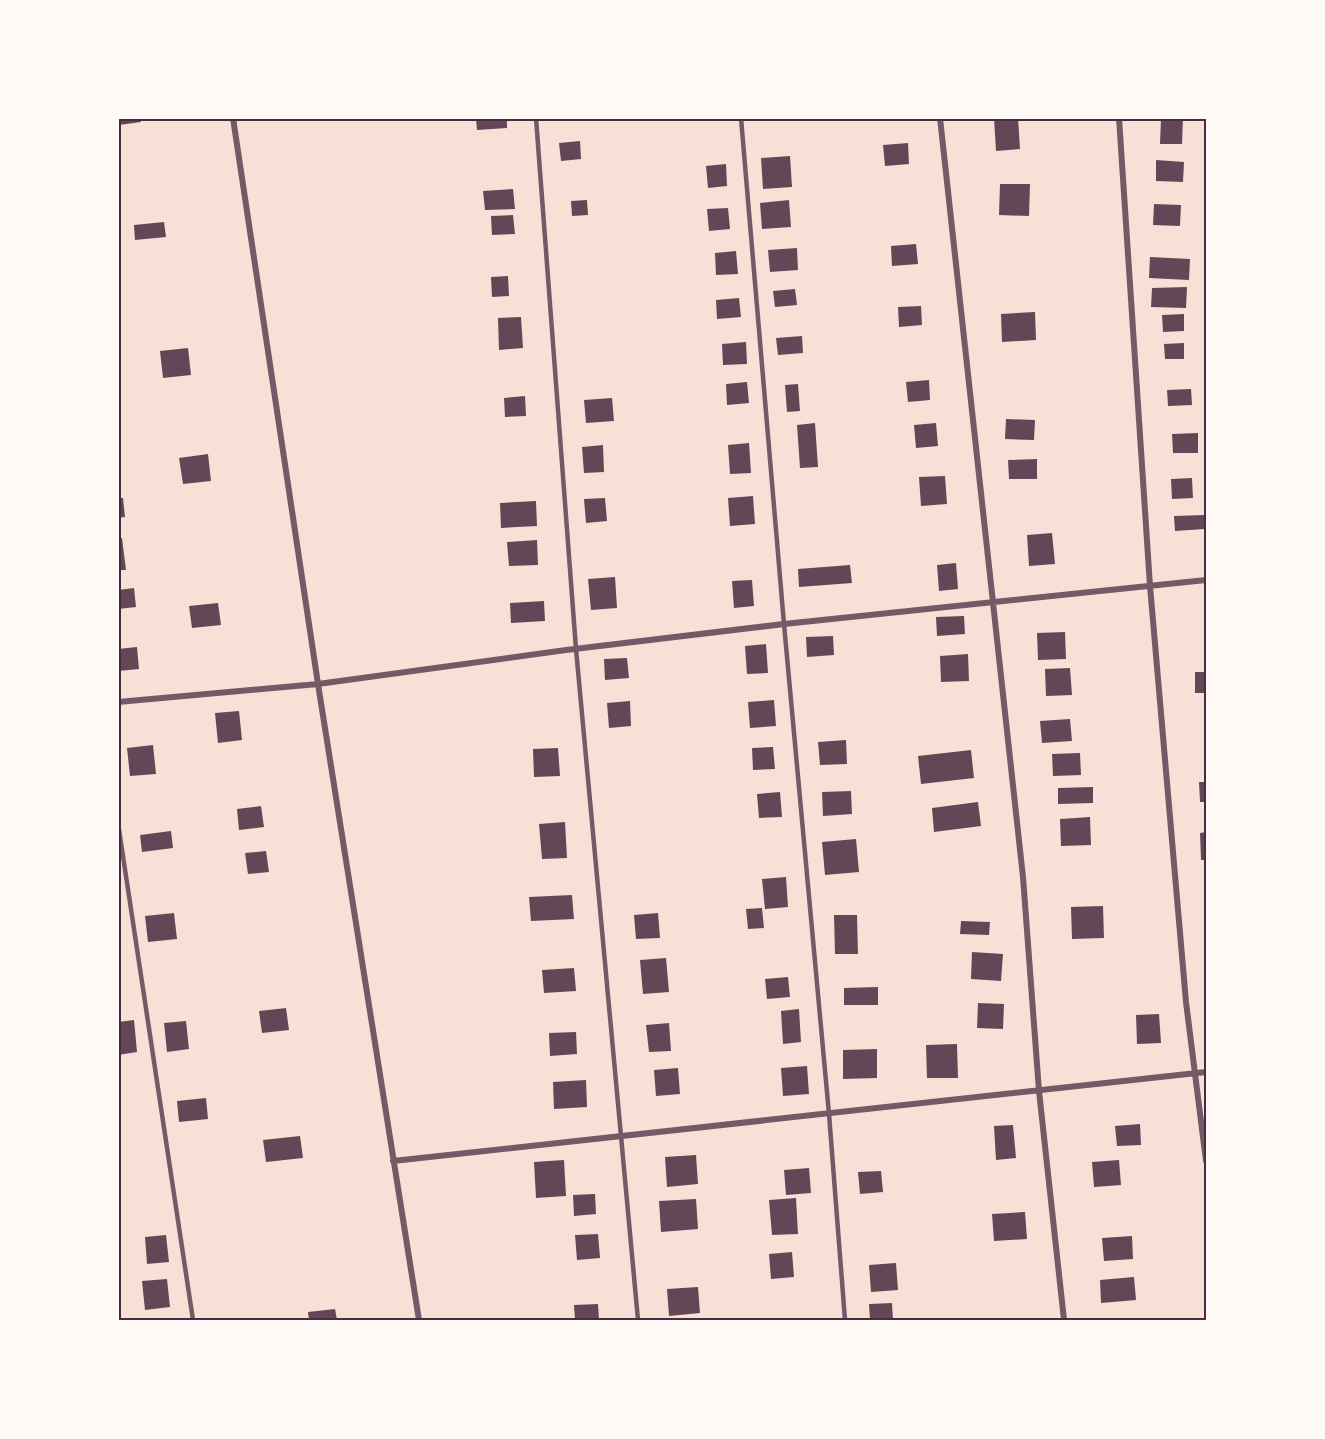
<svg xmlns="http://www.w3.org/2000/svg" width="1325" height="1439" font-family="'Open Sans',sans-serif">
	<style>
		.building { fill: #644757 }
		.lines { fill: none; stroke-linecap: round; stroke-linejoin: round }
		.service { stroke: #755966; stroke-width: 4.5 }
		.minor { stroke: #755966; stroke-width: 6 }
		.neatline { fill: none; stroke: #4a2c40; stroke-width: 2 }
	</style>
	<rect width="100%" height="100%" fill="#f7e1d7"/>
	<!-- building -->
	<path class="building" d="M118,118H140L141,122L119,125Z
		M476,118H507V128L477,130Z
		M994,118H1018L1020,149L996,151Z
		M1161,118H1183L1182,144H1160Z
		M580,141L581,159L561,161L559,143Z
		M908,143L909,164L885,166L883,145Z
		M790,156L792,187L763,189L761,158Z
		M1156,160L1184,162L1183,182L1156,181Z
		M726,164L727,186L708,188L706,166Z
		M1000,184H1030L1029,216L999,215Z
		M513,189L515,209L485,210L483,191Z
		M587,200L588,215L572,216L571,201Z
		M789,200L791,227L762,229L760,203Z
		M1154,204L1181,205L1180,226L1153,225Z
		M728,208L730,229L709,231L707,209Z
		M513,215L515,234L492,235L491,216Z
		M164,222L166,237L135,240L134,225Z
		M916,244L918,264L892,266L891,246Z
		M797,248L798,270L770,272L768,250Z
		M736,251L738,274L716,275L715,253Z
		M1150,257L1190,259L1189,280L1149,278Z
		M508,276L509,296L492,297L491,277Z
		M1187,287L1186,308L1151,307L1152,288Z
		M795,289L797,305L775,307L773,291Z
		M739,298L741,317L717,319L716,300Z
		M921,306L922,325L899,327L898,307Z
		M1035,312L1036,340L1002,342L1001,314Z
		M1184,314V331L1163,332L1162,315Z
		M521,317L523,348L499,350L498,318Z
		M802,336L803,353L778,355L776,338Z
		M746,342L747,364L723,365L722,344Z
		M1184,343V359H1165L1164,344Z
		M188,348L191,375L163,378L160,351Z
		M929,380L930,400L908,402L906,382Z
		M747,382L749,403L727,405L726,384Z
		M798,384L800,411L787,412L785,385Z
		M1191,389L1192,405L1168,406L1167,390Z
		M525,396L526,416L505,417L504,398Z
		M612,398L614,421L586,423L584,400Z
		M1006,419L1035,420L1034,440L1005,439Z
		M815,423L818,467L800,468L797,425Z
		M936,423L938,446L916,448L914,425Z
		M1198,433V453H1173L1172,434Z
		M749,443L751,473L730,474L728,445Z
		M603,445L604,472L584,473L582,447Z
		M208,454L211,481L183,484L179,458Z
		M1037,459V479H1009L1008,460Z
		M945,476L947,504L921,506L919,477Z
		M1192,478L1193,498L1172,499L1171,479Z
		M753,496L755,524L730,526L728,498Z
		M118,498H123L125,517L118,518Z
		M605,498L607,521L586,523L584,499Z
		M536,501L537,526L501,528L500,503Z
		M1204,515L1205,529L1175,531L1174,516Z
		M1052,533L1055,564L1029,566L1027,535Z
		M118,538H122L126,570H118Z
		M537,540L538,565L509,566L507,542Z
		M956,563L958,589L939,591L937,565Z
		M850,565L852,583L799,587L798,569Z
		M615,577L617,608L591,610L588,579Z
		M752,580L754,606L734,608L732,581Z
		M134,588L136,607L118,609V590Z
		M544,601L545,621L511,623L510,603Z
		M218,603L221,625L192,628L189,606Z
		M964,616L965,634L937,636L936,617Z
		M1065,632L1066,659L1038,660L1037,633Z
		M833,636L834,655L807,657L806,637Z
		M766,644L768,673L747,674L745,646Z
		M137,647L139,669L118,671V649Z
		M968,654L969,681L941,682L940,656Z
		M627,658L629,678L605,680L604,659Z
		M1070,668L1072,695L1046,696L1045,669Z
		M1195,672H1206V693H1195Z
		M774,700L776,726L750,728L748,702Z
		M630,701L631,726L609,728L607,703Z
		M239,711L242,740L218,743L215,713Z
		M1070,719L1072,741L1042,743L1040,721Z
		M846,740L847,764L820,765L818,742Z
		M153,745L156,774L130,776L127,748Z
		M773,747L775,769L753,770L752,748Z
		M558,748L560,776L534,777L533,749Z
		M971,750L974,778L921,784L918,756Z
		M1080,753L1081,775L1053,776L1052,754Z
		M1199,782H1206V802H1200Z
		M1093,787V803L1058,804V788Z
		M851,791L852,814L823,816L822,792Z
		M780,792L782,817L759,818L757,794Z
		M978,802L981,826L934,832L932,808Z
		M261,806L264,827L239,830L237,809Z
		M1090,817L1091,845L1061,846L1060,819Z
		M565,822L567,858L542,859L539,824Z
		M171,831L173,848L142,852L140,835Z
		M1206,832V860H1201L1200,833Z
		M856,839L859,872L825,875L822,842Z
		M266,851L269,872L248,874L245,853Z
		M786,877L788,907L765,909L762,879Z
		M572,895L574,919L531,921L529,897Z
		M1103,906L1104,938L1072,939L1071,907Z
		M762,908L764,928L748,929L746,909Z
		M174,913L177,939L148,942L145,916Z
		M658,913L660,938L636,939L634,915Z
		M834,915H857L858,954H835Z
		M961,921L990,922L989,935L960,934Z
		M972,952L1003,954L1001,981L971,979Z
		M666,958L669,992L643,994L640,960Z
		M574,968L576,991L544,993L542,970Z
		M788,977L790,997L767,999L765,979Z
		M878,987V1005H844V988Z
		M978,1003L1004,1004L1003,1029L977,1028Z
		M286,1008L289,1030L262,1033L259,1011Z
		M799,1009L801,1042L783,1044L781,1011Z
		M1159,1014L1161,1043L1137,1044L1136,1015Z
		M134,1020L137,1052L118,1055V1022Z
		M186,1021L189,1049L167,1052L164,1023Z
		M669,1023L671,1051L649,1052L646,1025Z
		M576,1032L577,1054L550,1056L549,1033Z
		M957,1044L958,1078H927L926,1045Z
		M877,1049V1078L843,1079V1050Z
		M807,1066L809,1094L783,1096L781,1068Z
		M678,1068L680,1094L656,1096L654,1070Z
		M586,1080L587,1107L554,1109L553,1082Z
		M206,1098L208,1119L179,1122L177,1101Z
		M1140,1124L1141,1145L1117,1146L1115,1126Z
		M1013,1125L1016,1158L996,1160L994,1126Z
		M300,1136L303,1158L266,1162L263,1140Z
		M696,1155L698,1184L667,1187L665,1157Z
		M564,1160L566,1196L536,1198L534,1162Z
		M1119,1160L1121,1185L1094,1187L1092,1162Z
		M809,1168L811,1193L786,1195L784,1170Z
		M881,1171L883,1192L860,1194L858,1172Z
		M595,1194L596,1214L574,1216L573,1195Z
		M796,1198L798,1234L772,1235L769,1200Z
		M696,1199L698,1229L661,1232L659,1201Z
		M1025,1212L1027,1239L994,1241L992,1214Z
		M598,1234L600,1258L577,1260L575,1235Z
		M166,1235L169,1262L147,1264L145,1237Z
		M1132,1236L1133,1259L1104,1261L1102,1238Z
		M792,1252L794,1277L771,1279L769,1254Z
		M896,1263L898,1290L871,1292L869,1265Z
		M1134,1277L1136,1300L1101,1303L1100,1280Z
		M167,1279L170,1307L145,1310L142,1281Z
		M698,1287L700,1313L669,1316L667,1289Z
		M892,1303L893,1320H870L869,1304Z
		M598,1304L599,1320H575L574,1305Z
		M335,1309L337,1320H309L308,1312Z"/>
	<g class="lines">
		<!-- service -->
		<path class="service" d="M536,118L576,649L638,1320
			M741,118L784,624L829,1114L845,1320
			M118,823L193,1320"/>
		<!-- minor -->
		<path class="minor" d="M233,118L318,684L419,1320
			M940,118L1023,877L1039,1091L1064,1320
			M1119,118L1150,586L1186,1002L1206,1161
			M118,702L318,684L566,650L784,624L1206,580
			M393,1161L1206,1072"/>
	</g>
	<!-- border -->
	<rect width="1325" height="1439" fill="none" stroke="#fffaf5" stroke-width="240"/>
	<rect x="120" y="120" width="1085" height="1199" class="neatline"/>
</svg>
